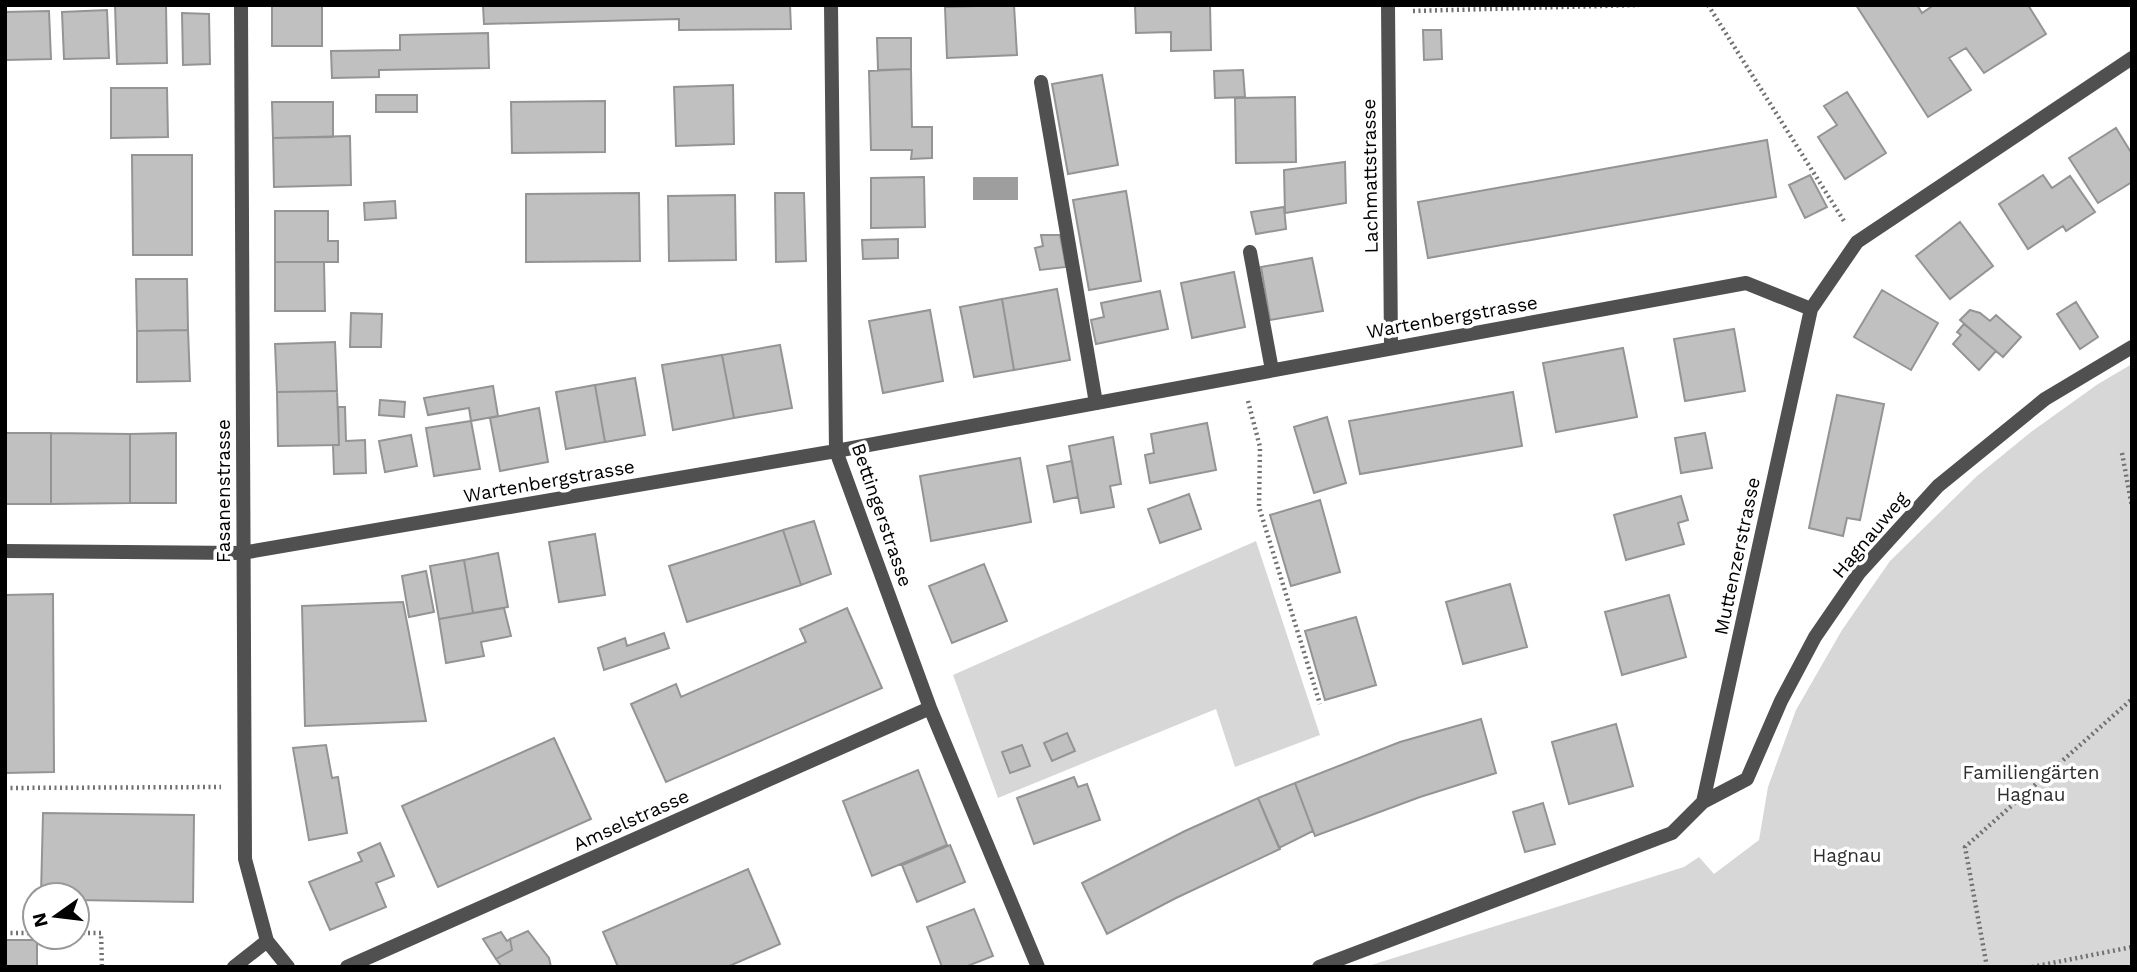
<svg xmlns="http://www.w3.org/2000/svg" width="2137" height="972" font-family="'Work Sans',sans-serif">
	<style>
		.green { fill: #d7d7d7 }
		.water { fill: #9e9e9e }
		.building { fill: #c0c0c0; stroke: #949494; stroke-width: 2 }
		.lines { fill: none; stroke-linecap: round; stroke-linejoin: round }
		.path { stroke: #727272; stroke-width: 4.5; stroke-dasharray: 2 3.5; stroke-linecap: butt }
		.service { stroke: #505050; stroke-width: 14 }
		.minor { stroke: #505050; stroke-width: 14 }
		.labels { text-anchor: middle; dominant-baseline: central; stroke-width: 7; stroke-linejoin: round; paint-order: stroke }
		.street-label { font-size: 19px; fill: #000; stroke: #fff }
		.park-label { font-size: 19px; fill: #2e2e2e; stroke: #fff }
	</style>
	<rect width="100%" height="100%" fill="#fff"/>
	<!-- green -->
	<path class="green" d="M2132,364V967H1365L1684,867L1699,857L1714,874L1759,840L1768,787L1796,710L1842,630L1890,561L1977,476L2031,432L2098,384Z
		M1256,541L1320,735L1235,767L1216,709L998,798L953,675Z"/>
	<!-- water -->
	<path class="water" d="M973,177H1018V200H973Z"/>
	<!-- building -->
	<path class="building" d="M115,5H166L167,63L117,64Z
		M272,5H322V46H272Z
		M483,5H790L791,29L679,30V19L484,24Z
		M1014,5L1017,55L947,58L945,7Z
		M1135,5H1210L1211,50L1171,51V32L1136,33Z
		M1856,5H1917L1922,13L1934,5H2028L2046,34L1984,73L1966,48L1949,58L1971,90L1928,117Z
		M107,10L109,58L64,59L62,12Z
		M49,11L51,59L6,60L5,12Z
		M182,13L209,14L210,64L183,65Z
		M1423,30H1441L1442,59L1424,60Z
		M488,33L489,68L379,70V77L332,78L331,51L400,50V35Z
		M877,38H911V69L878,70Z
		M911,69L912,127H932V158L911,159L912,150H871L869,71Z
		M1243,70L1245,97L1215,98L1214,71Z
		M1102,75L1118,165L1068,174L1052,84Z
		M733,85L734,144L676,146L674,87Z
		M111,88H167L168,137L111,138Z
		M1847,92L1886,153L1845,179L1818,137L1837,125L1824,106Z
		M376,95H417V112H376Z
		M1295,97L1296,162L1236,163L1235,98Z
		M605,101V152L512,153L511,102Z
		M272,102H333V137L273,138Z
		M2116,128L2132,154V182L2098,203L2069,158Z
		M350,136L351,185L274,187L273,138Z
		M1767,140L1776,197L1428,258L1418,202Z
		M132,155H192V255H133Z
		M1345,162L1346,203L1285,213L1284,170Z
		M1810,175L1827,207L1805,218L1789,185Z
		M2043,175L2052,188L2070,176L2095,212L2066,231L2063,226L2028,249L1999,204Z
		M924,177L925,227L871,228V178Z
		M1126,191L1141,281L1089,290L1073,200Z
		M639,193L640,261L526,262V194Z
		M775,193H804L806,261L776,262Z
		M735,195L736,260L669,261L668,196Z
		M395,201L396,218L365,220L364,203Z
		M1284,207L1286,229L1256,234L1251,212Z
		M275,211H328V241H338V262H275Z
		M1960,222L1993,266L1950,299L1916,256Z
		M1041,235H1060L1066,267L1040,270L1035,248L1043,246Z
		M898,239V258L863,259L862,240Z
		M1312,258L1323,311L1270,320L1261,267Z
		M275,262H324L325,311H275Z
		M1234,272L1245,327L1192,338L1181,283Z
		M136,279H187L188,330L137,331Z
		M1057,289L1070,360L1014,370L1002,299Z
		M1882,290L1938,323L1911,370L1854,337Z
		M1160,291L1168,329L1096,344L1091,320L1104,317L1101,303Z
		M1002,299L1014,370L974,377L960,307Z
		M2076,302L2098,337L2080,349L2057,314Z
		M930,310L943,381L883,393L869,321Z
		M1970,310L1980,313L1990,321L1996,315L2021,337L2003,357L1960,320Z
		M351,313L382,314L381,347H350Z
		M1964,324L1996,351L1979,370L1953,344L1961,335L1957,332Z
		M1734,329L1745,391L1685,401L1674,339Z
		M188,330L190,381L137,382V331Z
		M335,342L337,391L277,392L275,344Z
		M780,345L792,408L734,418L722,355Z
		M1623,348L1637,417L1556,432L1543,363Z
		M722,355L734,418L673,430L662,365Z
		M635,378L645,435L605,442L595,385Z
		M595,385L605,442L566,449L556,392Z
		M493,386L498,416L471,421L469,408L428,415L424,398Z
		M337,391L339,445L278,446L277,392Z
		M1513,392L1522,446L1360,474L1349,421Z
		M1837,395L1884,404L1860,520L1847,518L1843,536L1809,528Z
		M380,400L405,402L404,417L379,415Z
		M338,407H345L346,441L365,440L366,473L334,474L333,445H339Z
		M539,408L548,462L500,471L490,418Z
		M1327,417L1346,483L1314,493L1294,427Z
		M471,421L480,469L434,476L426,428Z
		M1207,423L1216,470L1150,483L1145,455L1154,453L1151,434Z
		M5,433H51V504H5Z
		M51,433L130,434V503L51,504Z
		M176,433V503H130V434Z
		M1705,433L1712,468L1681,473L1675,438Z
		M411,435L417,466L385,472L379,441Z
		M1113,437L1121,484L1110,486L1114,507L1081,513L1069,446Z
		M1020,458L1031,522L931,541L920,476Z
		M1072,461L1078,497L1054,502L1047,466Z
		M1189,494L1201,529L1160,543L1148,509Z
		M1681,496L1688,520L1678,523L1684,544L1626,560L1614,515Z
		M1320,500L1340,572L1291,586L1270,515Z
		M814,521L831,574L801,585L783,530Z
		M783,530L801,585L687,622L669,566Z
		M595,534L605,595L559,602L549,542Z
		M498,553L508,607L473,613L464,560Z
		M464,560L473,613L439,619L430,566Z
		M984,564L1007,621L952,643L929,586Z
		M426,571L434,612L409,617L402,576Z
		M1510,584L1527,647L1463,664L1446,602Z
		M53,594L54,772L5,773V595Z
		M1669,595L1686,657L1622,675L1605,612Z
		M403,602L426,721L305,726L302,606Z
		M504,608L511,636L481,642L484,656L446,663L439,619Z
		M847,608L882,688L666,782L631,704L676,684L681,697L806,642L800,629Z
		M1356,617L1376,685L1325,700L1305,631Z
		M664,633L669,648L604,670L598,648L625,638L627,646Z
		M1481,719L1496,773L1420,797L1315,836L1295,783L1400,742Z
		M1616,724L1633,786L1569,804L1552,742Z
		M1067,733L1075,751L1052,761L1044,743Z
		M554,738L591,819L438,887L402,806Z
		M326,745L332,778L338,777L347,833L309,840L293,748Z
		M1022,745L1030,766L1010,773L1002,752Z
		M918,770L947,845L872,876L843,801Z
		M1074,777L1078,787L1087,784L1100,820L1034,844L1017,798Z
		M1295,783L1313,831L1279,848L1258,798Z
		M1258,798L1280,849L1176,898L1107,934L1082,883L1185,831Z
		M1543,803L1555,844L1525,852L1513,812Z
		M43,813L194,815L193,902L77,900V895H41Z
		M380,843L394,876L376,883L386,907L330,930L309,882L362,861L358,853Z
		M950,845L965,882L917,902L902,865Z
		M748,869L780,944L727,967H618L603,932Z
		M974,909L993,956L965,967H942L927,927Z
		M528,931L549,958L551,967H502L496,959L512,950L510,939Z
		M501,932L507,941L510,939L512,950L496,959L483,939Z
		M5,940H37V967H5Z"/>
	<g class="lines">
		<!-- path -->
		<path class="path" d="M1708,5L1844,221
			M1413,11L1639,5
			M1248,401L1260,447L1259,507L1320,704
			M2122,453L2132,507
			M5,788L221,787
			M5,933H35
			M77,933H101L102,967
			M1987,967L1965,847L2132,699
			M2032,967L2132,947"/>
		<!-- service -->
		<path class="service" d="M1041,82L1096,403
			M1250,252L1272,370"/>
		<!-- minor -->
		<path class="minor" d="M241,5L245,859L267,941L288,967
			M831,5L836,451L930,708L1038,967
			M1388,5L1391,347
			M5,551L242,553L836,451L1746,283L1811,309
			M1703,802L1747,779L1781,701L1815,637L1859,573L1938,486L2045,399L2132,347
			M234,967L267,941
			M347,967L930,708
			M1319,967L1672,833L1703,802L1811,309L1857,242L2132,58"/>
	</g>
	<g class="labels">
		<!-- street labels -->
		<g class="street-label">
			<text transform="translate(1370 176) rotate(-91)">Lachmattstrasse</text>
			<text transform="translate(1452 317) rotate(-10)">Wartenbergstrasse</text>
			<text transform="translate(549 481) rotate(-10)">Wartenbergstrasse</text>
			<text transform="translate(223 491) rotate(-90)">Fasanenstrasse</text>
			<text transform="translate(882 515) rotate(71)">Bettingerstrasse</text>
			<text transform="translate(1870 535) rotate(-50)">Hagnauweg</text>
			<text transform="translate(1737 556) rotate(-78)">Muttenzerstrasse</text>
			<text transform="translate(631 820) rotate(-24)">Amselstrasse</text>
		</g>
		<!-- park labels -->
		<g class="park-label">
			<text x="2031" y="772">Familiengärten<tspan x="2031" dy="22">Hagnau</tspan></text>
			<text x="1847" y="855">Hagnau</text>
		</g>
	</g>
	<!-- border -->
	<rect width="2137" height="972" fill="none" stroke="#000000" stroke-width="14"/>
	<!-- north arrow -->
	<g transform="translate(56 916) rotate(256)"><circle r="33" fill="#ffffff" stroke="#999999" stroke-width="2"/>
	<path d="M0-5L12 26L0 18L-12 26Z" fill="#000000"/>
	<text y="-10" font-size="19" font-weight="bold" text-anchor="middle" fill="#000000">N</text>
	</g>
</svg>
